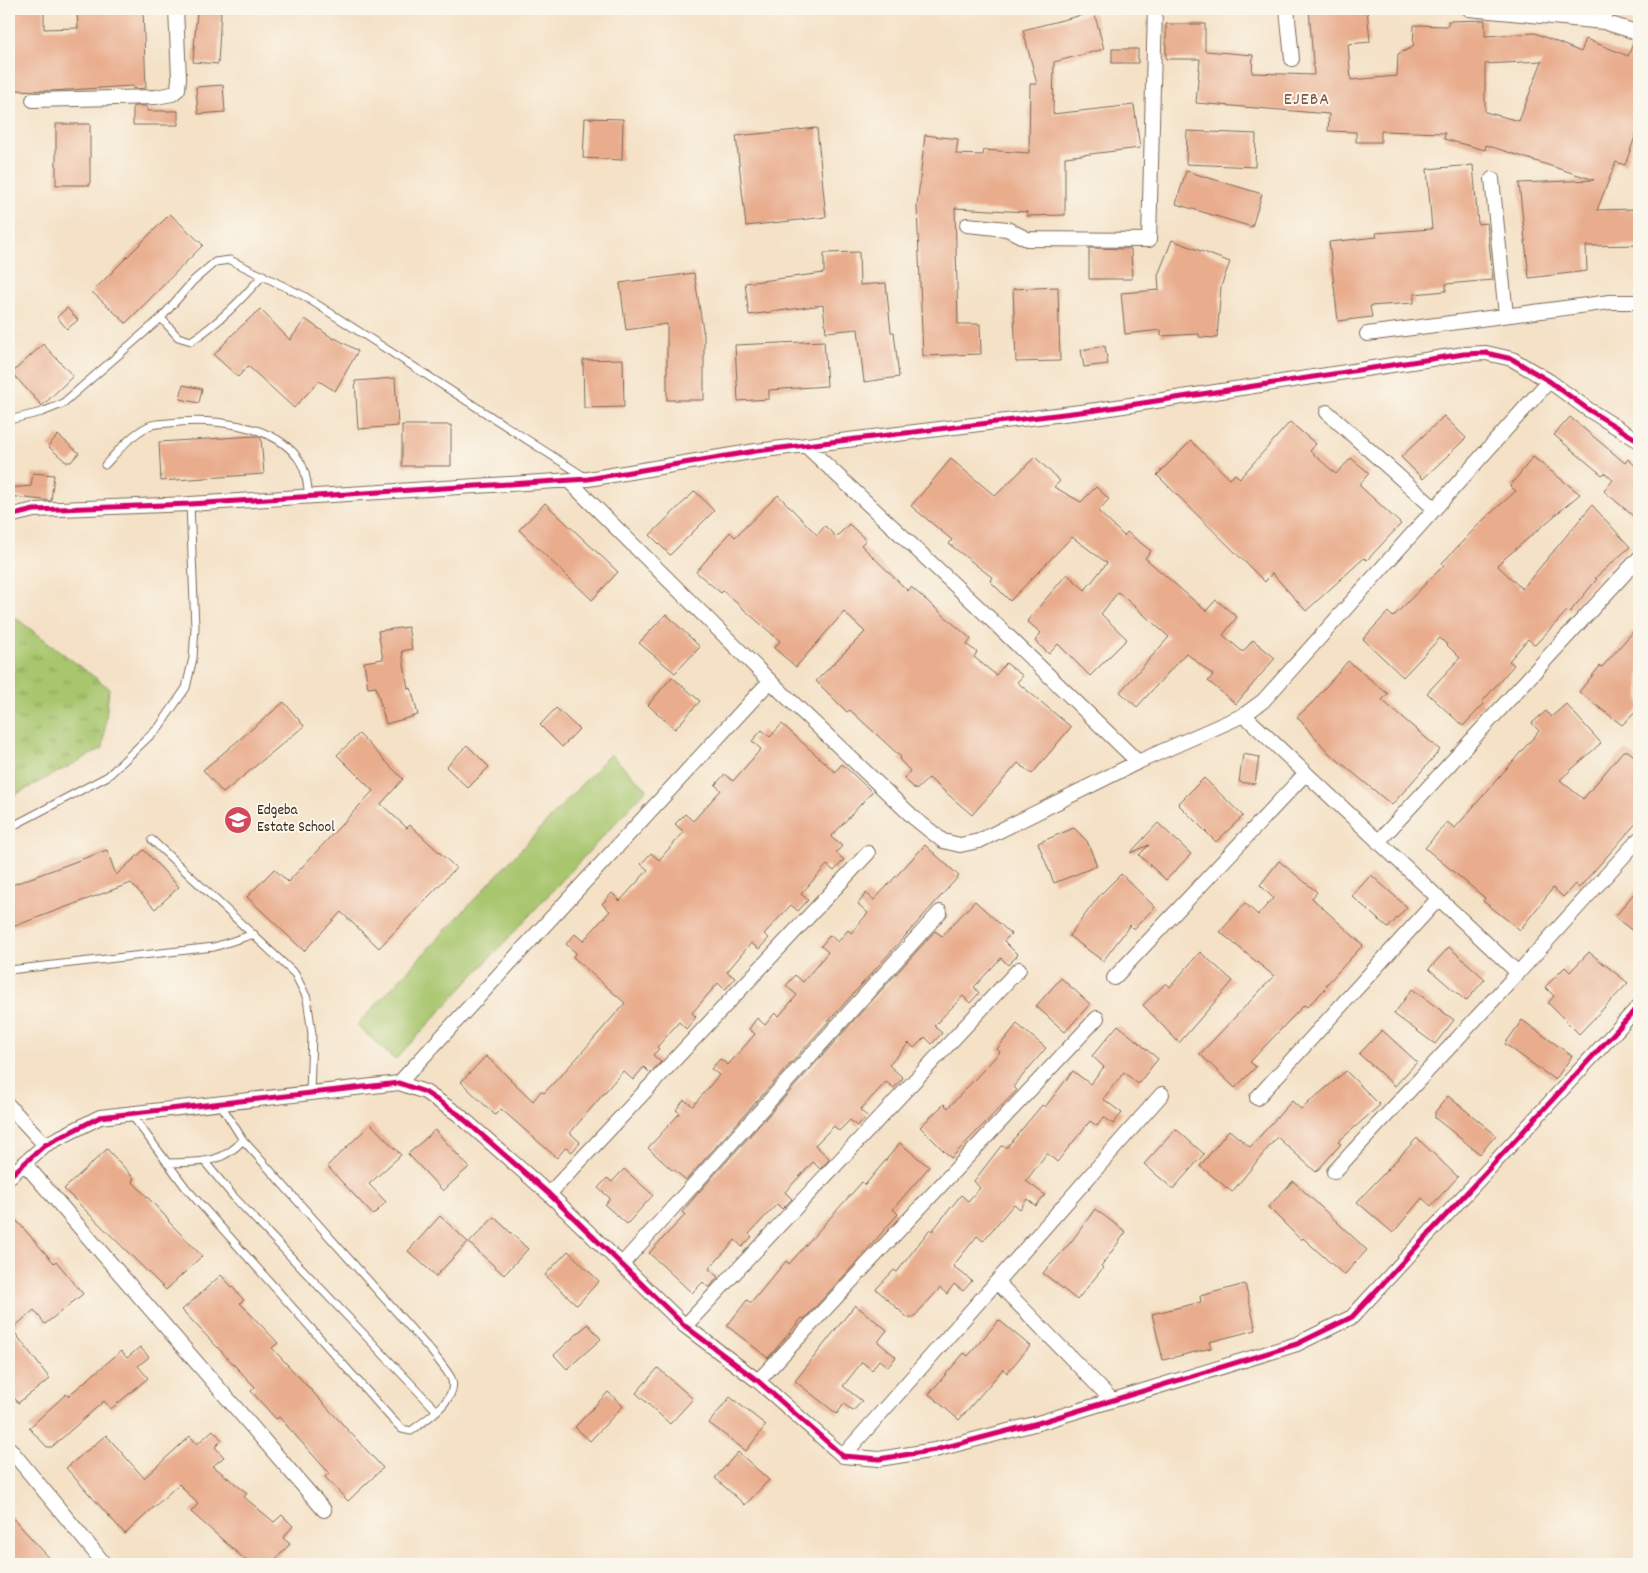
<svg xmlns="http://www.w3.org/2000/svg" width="1648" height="1573" font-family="Dekko,sans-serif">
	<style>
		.grass { fill: #a8c66e; stroke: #727846 }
		.park { fill: url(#park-tufts); stroke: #727846 }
		.building { fill: #e9ad8e; fill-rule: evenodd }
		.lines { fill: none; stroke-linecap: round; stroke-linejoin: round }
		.service-casing { stroke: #7c6a59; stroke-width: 9 }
		.minor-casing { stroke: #7c6a59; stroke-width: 16 }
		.service { stroke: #fff; stroke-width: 7 }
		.minor { stroke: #fff; stroke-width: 14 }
		.cycleway-casing { stroke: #fbf7ec; stroke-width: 8 }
		.cycleway { stroke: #d6006c; stroke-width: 5 }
		.labels { text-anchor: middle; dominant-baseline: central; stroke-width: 4; stroke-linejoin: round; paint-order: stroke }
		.poi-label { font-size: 15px; fill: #3b2a1e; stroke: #fbf7ec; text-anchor: start }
		.quarter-label { font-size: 18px; letter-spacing: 1px; fill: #785845; stroke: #fbf7ec }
	</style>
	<defs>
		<pattern id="park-tufts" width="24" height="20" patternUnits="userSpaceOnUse" patternTransform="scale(1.25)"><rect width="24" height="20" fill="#a8c66e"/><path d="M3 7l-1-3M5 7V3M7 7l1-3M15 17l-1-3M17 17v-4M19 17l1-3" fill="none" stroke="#8aa15a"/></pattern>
	</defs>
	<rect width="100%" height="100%" fill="#fbf7ec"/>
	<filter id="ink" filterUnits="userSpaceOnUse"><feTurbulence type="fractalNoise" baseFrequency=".02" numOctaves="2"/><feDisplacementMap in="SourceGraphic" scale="10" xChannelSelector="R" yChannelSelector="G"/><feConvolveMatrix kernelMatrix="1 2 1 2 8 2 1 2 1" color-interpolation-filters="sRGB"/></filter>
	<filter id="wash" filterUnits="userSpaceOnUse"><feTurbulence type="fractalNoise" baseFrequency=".0096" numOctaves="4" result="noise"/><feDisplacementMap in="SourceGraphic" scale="20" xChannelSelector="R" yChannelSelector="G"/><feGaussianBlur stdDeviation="1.12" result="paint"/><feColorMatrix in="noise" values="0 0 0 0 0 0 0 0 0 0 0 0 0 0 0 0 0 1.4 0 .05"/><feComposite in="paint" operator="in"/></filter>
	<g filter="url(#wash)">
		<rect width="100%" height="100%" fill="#f4e1c6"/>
		<!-- grass -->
		<path class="grass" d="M610,754L647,789L395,1060L357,1025Z"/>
		<!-- park -->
		<path class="park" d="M9,613L109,688L103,748L9,798Z"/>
		<g id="blocks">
			<!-- building -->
			<path class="building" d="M9,9H44V29L78,28L77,9H143L146,88L133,89V86L51,91L9,90Z
				M1309,9H1367L1370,42L1348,44L1351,80L1397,76L1398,54L1413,47L1414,25L1448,26V21L1485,20V36L1535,33L1581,52L1586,39L1628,56L1634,41L1639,42V126L1625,165L1616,162L1597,210L1639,209V245L1586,246L1587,271L1529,278L1519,183L1594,180L1486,145L1485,150L1444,139L1445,133L1381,131V142H1356V132L1328,131L1329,114L1196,103L1200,59H1166V24H1205V51L1253,55L1252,73L1314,75ZM1542,61L1519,121L1485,112V64Z
				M197,10L221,11L218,64L193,62Z
				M1094,12L1104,49L1054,62L1053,114L1134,105L1140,148L1065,157V215L1027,216V212L955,208L958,324H980L981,354L923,356L917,207L925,135L958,139L956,154L983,155L984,150L1029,153L1030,84H1037L1023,30Z
				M1112,49H1138V63H1112Z
				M223,85L225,112L198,114L196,87Z
				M133,106H147V111H178V125H133Z
				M585,118L623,119L622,160L583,158Z
				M56,124H90V185H56Z
				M817,128L826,217L746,226L736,136Z
				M1187,131L1256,134L1255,167L1186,164Z
				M1473,165L1478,224L1487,223L1493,280L1446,284V291L1414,294V303L1370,306L1372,317L1338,321L1329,242L1377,237L1376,233L1432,229L1427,169Z
				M1186,171L1262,194L1252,227L1176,204Z
				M170,214L203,245L126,323L92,292Z
				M1172,240L1230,262L1221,286L1217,338L1199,337V334L1161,336V330L1125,334L1121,293L1159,290L1158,275Z
				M1089,248L1131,249L1132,279H1089Z
				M859,252L860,285L886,283L891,332H894L899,377L864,382L858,329L826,332L823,305L749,315L745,283L824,273V253Z
				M694,273L704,336V400H667V324L626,330L620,283Z
				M1058,287L1060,361L1016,362L1013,289Z
				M67,308L78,320L67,329L57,317Z
				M260,309L290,340L305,319L334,339L335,338L358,351L335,391L319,381L294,408L248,366L238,377L214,355L233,334Z
				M824,341L827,386L769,390V399L738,401L735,345Z
				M43,344L73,376L42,406L12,373Z
				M1105,346L1108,364L1084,367L1081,350Z
				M623,359L624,407L584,408L583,360Z
				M395,378L398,426L358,429L355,381Z
				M183,385L202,389L199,403L180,399Z
				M1444,416L1466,438L1423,479L1401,457Z
				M1570,417L1625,463L1628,459L1639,469V521L1604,491L1613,480L1605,473L1602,475L1554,435Z
				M1290,422L1316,444L1310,451L1336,474L1351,458L1369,473L1359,485L1401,524L1367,560L1364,558L1306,611L1272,573L1265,582L1157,475L1191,441L1230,479L1235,474L1240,478Z
				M402,425H451V466H402Z
				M58,435L79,453L71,462H66L48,446Z
				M255,436L261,438L264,474L161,481L159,442Z
				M1035,457L1060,481L1054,487L1081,502L1096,487L1109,499L1098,511L1124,536L1127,532L1151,551L1145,558L1206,611L1216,600L1237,617L1223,635L1243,652L1253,640L1275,658L1236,704L1208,681L1213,675L1186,653L1137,707L1120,692L1169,637L1118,592L1101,614L1127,639L1090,676L1058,644L1049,654L1035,641L1041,633L1027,621L1067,574L1085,590L1107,563L1072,537L1010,601L990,581L993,578L949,544L952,540L911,506L951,459L995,496Z
				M1533,457L1580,494L1497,565L1522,589L1592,505L1630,547L1595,578L1597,579L1570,612L1568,610L1535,645L1528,639L1509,661L1514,665L1482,702L1484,704L1463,726L1427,693L1460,658L1440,638L1403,677L1363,639L1388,612L1393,617L1444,565L1442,563L1483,520L1516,491L1510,486Z
				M33,473L54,475L51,501L9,496V488L31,486Z
				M695,491L714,511L670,555L650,535Z
				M778,495L817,535L825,526L836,537L849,524L866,540L861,545L908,591L911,587L971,639L967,645L977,652L974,657L996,675L1006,663L1023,676L1017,682L1071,727L1032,774L1018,763L972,815L929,778L916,790L904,778L910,771L899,759L901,757L850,710L847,712L816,681L865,632L844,612L796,667L774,648L780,641L723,591L721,593L696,572L730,532L735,537Z
				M545,503L618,572L592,600L519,530Z
				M666,614L700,647L675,673L639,643Z
				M1639,625V709L1622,725L1579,692L1600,666L1602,667Z
				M408,627L412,649L402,651L408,689L411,688L418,715L386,724L376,687L368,688L364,662L383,659L378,631Z
				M1348,661L1388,694L1382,700L1440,750L1392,805L1329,753L1297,717L1312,703Z
				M672,677L700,701L675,729L648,705Z
				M284,702L304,726L223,793L203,770Z
				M1566,704L1601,743L1560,780L1583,799L1623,751H1628L1639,760V820L1579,888L1575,884L1563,897L1553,888L1520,930L1483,901L1485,898L1425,848L1447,822L1455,828L1539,731L1532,723L1546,711L1551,717Z
				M556,708L579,729L562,747L540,725Z
				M782,724L835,772L842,764L872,792L831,837L842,846L836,853L844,860L834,871L827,865L801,894L808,900L798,911L791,905L764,934L769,938L759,949L751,943L727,972L735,978L725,990L718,983L692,1013L696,1017L686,1029L679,1022L657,1047L659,1049L653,1055L661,1062L650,1073L644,1067L633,1080L623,1071L570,1133L580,1142L572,1152L566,1147L557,1158L501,1109L495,1115L461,1082L486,1056L533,1101L541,1091L544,1093L577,1058L625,1003L573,957L576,953L566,944L575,934L583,941L610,911L602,904L612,893L620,901L648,870L641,864L651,853L659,860L684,832L675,824L685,814L693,821L721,790L715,785L725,774L733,781L761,749L752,741L762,730L770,737Z
				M359,734L403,779L381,804L407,828L410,825L456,868L379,948L341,912L304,951L247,897L274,869L288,882L373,791L337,755Z
				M467,745L489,767L468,788L446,767Z
				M1243,754L1259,757L1255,784L1239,782Z
				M1204,778L1243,816L1216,842L1178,804Z
				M1158,823L1191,854L1166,880L1139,855L1149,845L1130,853Z
				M1074,828L1087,841L1097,866L1054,883L1038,843Z
				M925,845L959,876L686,1180L673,1169L672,1170L648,1148L680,1113L676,1110L684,1100L693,1106L719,1075L711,1069L720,1059L728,1065L755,1034L749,1029L757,1018L765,1025L775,1013L779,1016L797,995L786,986L795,975L803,982L828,952L821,946L830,935L838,942L848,930L851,933L868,913L858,904L866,893L874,900Z
				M107,850L116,875L144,850L179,887L155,909L131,883L12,927L9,918V886Z
				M1279,861L1317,892L1312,898L1363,945L1326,985L1328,986L1307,1007L1304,1005L1250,1062L1256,1067L1235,1088L1200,1054L1274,976L1220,932L1245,903L1258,915L1273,898L1260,885Z
				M1121,874L1155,907L1134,929L1130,925L1103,961L1069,936L1100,895Z
				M1371,875L1407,907L1388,928L1352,896Z
				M1639,887V936L1615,917Z
				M975,901L1011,934L1004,941L1018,955L1008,965L1001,958L974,987L979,993L970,1003L963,996L934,1026L942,1033L932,1044L925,1037L914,1048L909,1043L889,1065L903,1078L894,1088L886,1082L860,1110L867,1116L857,1126L850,1120L839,1131L834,1126L815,1145L830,1159L820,1169L813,1162L785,1192L792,1199L782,1209L777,1204L749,1234L752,1237L742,1247L735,1240L709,1269L718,1277L709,1288L703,1282L692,1293L649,1253L685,1215L682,1212L699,1192L935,931L942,936Z
				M1449,947L1485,979L1466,1001L1429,969Z
				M1200,952L1233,981L1179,1043L1143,1005L1166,983L1170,987Z
				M1589,952L1628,983L1579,1034L1548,1003L1554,996L1545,987L1565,967L1570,972Z
				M1061,978L1090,1004L1065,1032L1036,1006Z
				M1412,989L1454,1020L1435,1044L1394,1014Z
				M1522,1020L1572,1056L1555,1080L1505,1044Z
				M1017,1024L1046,1048L1013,1087L1017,1090L951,1158L920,1127L944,1104L948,1108L1000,1052L997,1049Z
				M1118,1025L1158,1059L1138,1084L1124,1072L1103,1099L1122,1113L1113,1124L1104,1117L1097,1126L1090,1121L1057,1162L1047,1153L1026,1181L1045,1195L1036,1206L1027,1199L1020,1209L1014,1204L983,1241L977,1236L953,1266L972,1281L963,1291L954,1284L947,1294L940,1288L913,1318H908L876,1289L894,1270L897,1272L930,1229L932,1231L961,1195L968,1201L980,1188L974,1181L1001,1146L1007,1147L1042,1105L1045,1107L1073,1071L1090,1084L1104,1067L1092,1056Z
				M1382,1030L1417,1062L1395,1086L1359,1054Z
				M1346,1071L1380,1105L1338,1142L1341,1144L1316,1172L1277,1137L1232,1192L1200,1166L1229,1130L1250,1147L1292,1101L1301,1109Z
				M1448,1096L1496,1135L1480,1154L1435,1118V1112Z
				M371,1124L401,1155L369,1184L386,1202L373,1215L327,1166Z
				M1176,1129L1204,1154L1173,1189L1144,1164Z
				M435,1130L469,1167L443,1191L408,1154Z
				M1417,1138L1458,1177L1431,1206L1422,1198L1393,1233L1357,1202Z
				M900,1143L929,1167L893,1209L898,1214L855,1264L804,1319L802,1318L768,1358L727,1326L747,1300L751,1303L786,1261L789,1264L862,1182L865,1185Z
				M107,1149L134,1178L132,1181L169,1220L168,1221L202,1256L166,1290L64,1189Z
				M624,1169L653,1195L627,1224L605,1205L610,1198L598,1188L607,1178L612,1182Z
				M1293,1181L1367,1250L1344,1275L1303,1238L1301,1240L1268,1207Z
				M1095,1209L1126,1232L1101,1266L1103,1268L1077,1300L1043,1273L1071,1242Z
				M9,1212L54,1263L56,1261L83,1294L45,1324L34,1310L12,1329L50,1379L18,1403L9,1391Z
				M440,1216L468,1242L436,1276L408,1251Z
				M494,1217L528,1249L504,1275L469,1243Z
				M568,1251L599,1281L577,1305L545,1275Z
				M221,1275L244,1300L240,1303L278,1343L272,1348L383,1468L348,1501L325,1477L329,1473L279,1417L276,1419L251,1391L255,1387L182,1310Z
				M1245,1284L1256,1330L1209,1342L1211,1348L1163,1360L1152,1314L1201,1302L1200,1296Z
				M855,1305L887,1330L878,1342L896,1357L888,1367L879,1360L872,1370L862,1362L843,1386L862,1401L853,1411L844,1404L837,1414L795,1381Z
				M999,1320L1030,1346L1007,1373L1003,1369L959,1420L929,1394L964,1353L968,1356Z
				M588,1324L601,1339L567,1369L554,1355Z
				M140,1347L149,1357L138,1366L148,1378L111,1409L104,1401L52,1447H47L29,1428L66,1394L68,1396L121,1351L127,1358Z
				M658,1368L693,1399L670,1424L636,1393Z
				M608,1392L623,1406L590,1441L575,1427Z
				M730,1397L766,1425L746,1451L709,1423Z
				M213,1430L222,1440L215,1447L224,1457L213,1466L247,1493L244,1497L274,1522L282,1515L293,1526L283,1538L290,1544L271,1564H250L191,1512L198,1504L179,1484L125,1534L66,1468L106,1435L144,1478L190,1436L197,1444Z
				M738,1452L769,1480L745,1505L715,1478Z
				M9,1514L55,1564H9Z"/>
		</g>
	</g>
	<g filter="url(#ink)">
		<use href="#blocks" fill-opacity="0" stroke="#7c6a59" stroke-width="1"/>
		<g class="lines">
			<!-- service casing -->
			<g class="service-casing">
				<path id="service" d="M161,318L178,337L191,341C219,323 241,300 263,275
					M9,420L42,412L62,404L161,318L193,281L215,262L230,260L304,296L585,477
					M105,465C117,452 131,435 147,427C153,423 163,424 169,423C207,418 272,423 297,457C306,468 307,483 309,496
					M9,828L108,776L159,727L186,688L193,658L195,628L190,504
					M152,840L295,974L307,998L312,1034L310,1094
					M9,970L214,947L254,934
					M131,1114L186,1188L391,1418L402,1429L411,1431C424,1421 461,1398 451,1378C446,1369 438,1360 432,1352L243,1140L221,1105
					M204,1161L234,1197L436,1410
					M167,1163C199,1162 221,1165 243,1140"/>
			</g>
			<!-- minor casing -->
			<g class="minor-casing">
				<path id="minor" d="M1287,9L1292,59
					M1469,9L1604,22L1639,33
					M1604,22L1607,9
					M33,100L156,97L172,94L178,89L179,78L176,9
					M1492,179L1506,315
					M967,225L1007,229L1027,239L1149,240L1155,9
					M1367,334L1610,302H1639
					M1327,412L1435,509
					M805,445L975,604L1138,762
					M568,480L770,681L913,817L943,841L960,845L979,841L1138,762L1244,715L1263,701L1549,381
					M9,516L34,510L190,504L588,479L756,451L1097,410L1464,354L1486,353L1512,359L1549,381L1589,410L1639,441
					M1244,715L1518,973L1334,1172
					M1378,842L1639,558
					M1518,973L1639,839
					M1114,978L1306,773
					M399,1083L770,681
					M1257,1098L1438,899
					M9,1106L45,1145
					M25,1164L324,1510
					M9,1177L45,1145L100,1117L399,1083L425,1092L458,1114L549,1194L685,1326L758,1381L843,1456L879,1459L935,1450L1038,1423L1297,1344L1352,1317L1639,1006
					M549,1194L868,853
					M622,1264L940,912
					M997,1282L1112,1400
					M685,1326L1019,969
					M758,1381L1097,1018
					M9,1448L102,1561
					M843,1456L1162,1094"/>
			</g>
			<!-- service -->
			<use href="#service" class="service"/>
			<!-- minor -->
			<use href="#minor" class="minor"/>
			<!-- cycleway casing -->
			<g class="cycleway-casing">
				<path id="cycleway" d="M9,516L34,510L190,504L588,479L756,451L1097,410L1464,354L1486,353L1512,359L1549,381L1589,410L1639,441
					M9,1177L45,1145L100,1117L399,1083L425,1092L458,1114L549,1194L685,1326L758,1381L843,1456L879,1459L935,1450L1038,1423L1297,1344L1352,1317L1639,1006"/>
			</g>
			<!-- cycleway -->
			<use href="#cycleway" class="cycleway"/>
		</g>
	</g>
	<!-- icons -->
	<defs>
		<g id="school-disc" transform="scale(1.4375)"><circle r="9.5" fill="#d1495b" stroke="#fbf7ec"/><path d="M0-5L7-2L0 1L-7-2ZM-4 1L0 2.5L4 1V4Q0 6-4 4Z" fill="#fff"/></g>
	</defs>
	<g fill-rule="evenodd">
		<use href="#school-disc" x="238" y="820"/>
	</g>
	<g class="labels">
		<!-- poi labels -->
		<g class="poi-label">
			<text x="257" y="811">Edgeba<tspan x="257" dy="17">Estate School</tspan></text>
		</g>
		<!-- quarter labels -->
		<g class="quarter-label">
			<text x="1307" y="100">EJEBA</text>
		</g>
	</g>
	<!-- margin -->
	<rect width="1648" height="1573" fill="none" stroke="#fbf7ec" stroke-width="30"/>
</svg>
